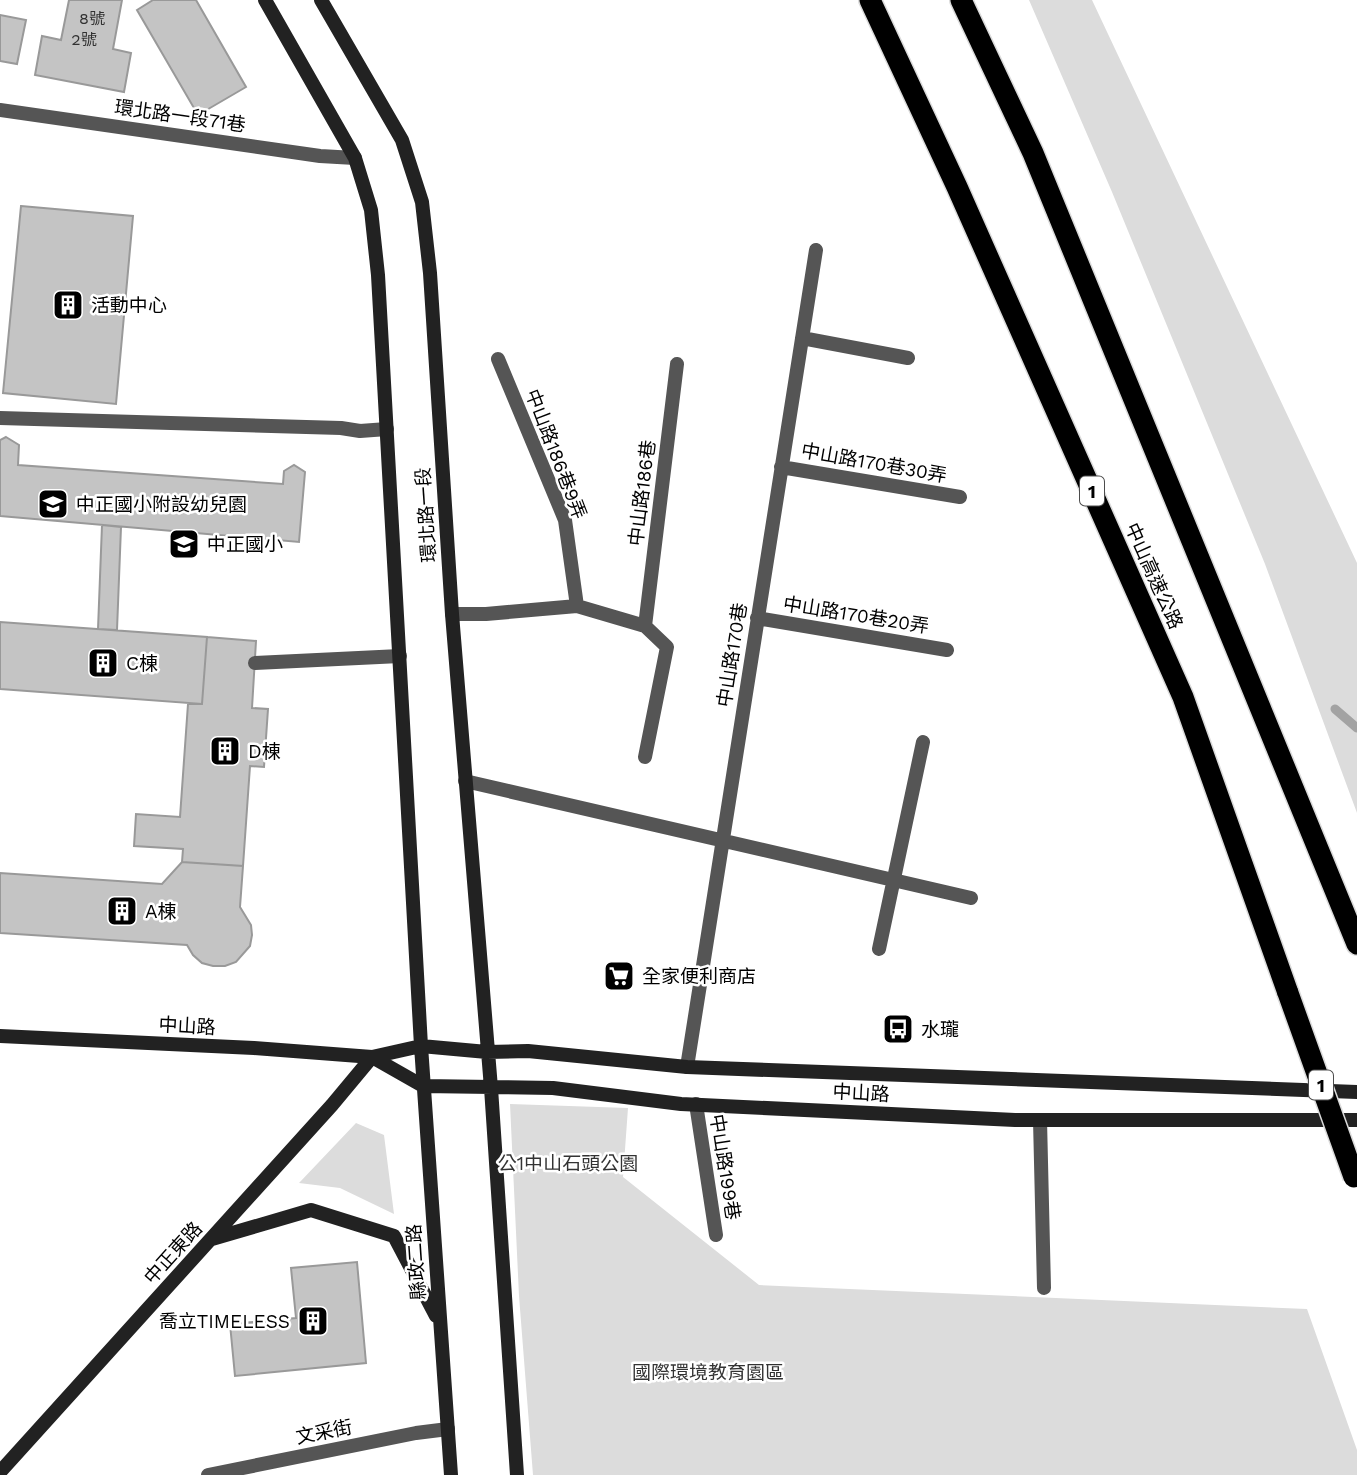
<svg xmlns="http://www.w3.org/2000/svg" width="1357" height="1475" font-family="'Work Sans','Noto Sans TC',sans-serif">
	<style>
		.green { fill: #dcdcdc }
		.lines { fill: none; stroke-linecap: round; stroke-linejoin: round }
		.stream { stroke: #a3a3a3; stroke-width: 9 }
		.building { fill: #c4c4c4; stroke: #999; stroke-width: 2 }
		.highway-casing { stroke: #dbdbdb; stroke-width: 24 }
		.lane { stroke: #555; stroke-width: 14 }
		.street { stroke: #555; stroke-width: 14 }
		.secondary { stroke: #222; stroke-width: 14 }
		.highway { stroke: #000; stroke-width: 21 }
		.highway-bridge-casing { stroke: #dbdbdb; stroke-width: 24; stroke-linecap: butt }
		.highway-bridge { stroke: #000; stroke-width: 21 }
		.labels { text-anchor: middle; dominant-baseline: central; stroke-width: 5; stroke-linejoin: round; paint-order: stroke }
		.number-label { font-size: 16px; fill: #313131 }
		.shield { fill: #fff; stroke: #4c4c4c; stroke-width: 2 }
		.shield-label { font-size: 18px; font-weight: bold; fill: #000 }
		.street-label { font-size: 19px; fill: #000; stroke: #fff }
		.poi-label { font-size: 19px; fill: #000; stroke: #fff; text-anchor: start }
		.park-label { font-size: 19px; fill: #333; stroke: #fff }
	</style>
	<rect width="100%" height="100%" fill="#fff"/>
	<!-- green -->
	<path class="green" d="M1029,0H1092L1357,563V813L1265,564L1112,192Z
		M510,1104L628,1108L623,1177L759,1285L1307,1309L1357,1450V1475H533L519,1296Z
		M356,1123L384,1135L394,1214L340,1188L299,1183Z"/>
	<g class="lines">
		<!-- stream -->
		<path class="stream" d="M1335,709L1357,728"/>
	</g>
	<!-- building -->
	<path class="building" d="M69,0H122L113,49L131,53L124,92L35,75L42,36L61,40Z
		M153,0H196L246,87L198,115L137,10Z
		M0,15L26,20L17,64L0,61Z
		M21,206L133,216L116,404L3,393Z
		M6,437L19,445L18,465L283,484L284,471L294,465L305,472L299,542L0,516V440Z
		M102,525L121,527L117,630L98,629Z
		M0,622L207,637L202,704L0,689Z
		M207,637L256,641L252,708L268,709L264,767L250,766L243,866L182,862L183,849L134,846L136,814L180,817L188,704H202Z
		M182,862L243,866L240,907L251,925L252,935L250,946L236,962L225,966H213L202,963L193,955L187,945L0,933V873L162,884Z
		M357,1262L366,1363L235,1376L230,1324L296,1318L291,1268Z"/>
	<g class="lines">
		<!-- highway casing -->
		<g class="highway-casing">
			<path id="highway" d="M870,0L957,187L1183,697L1288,993
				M961,0L1033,153L1357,944"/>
		</g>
		<!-- lane -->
		<path class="lane" d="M0,110L320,156L355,158
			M802,338L908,358
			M498,359L565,520L577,606
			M0,418L341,428L360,431L387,429
			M781,467L960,497
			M452,614H486L577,606L645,626L667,647L645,757
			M757,618L947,650
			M645,626L677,364
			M255,663L400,656
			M465,781L971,898
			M879,949L923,742
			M687,1067L816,250
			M696,1104L716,1235
			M1040,1120L1044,1288"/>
		<!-- street -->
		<path class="street" d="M208,1475L416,1433L448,1429"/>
		<!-- secondary -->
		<path class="secondary" d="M265,0L355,158L371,210L378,275L421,1046L451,1475
			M321,0L402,140L422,202L430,273L452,614L491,1088L517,1475
			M0,1036L254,1048L372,1057L421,1046L487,1052L528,1051L687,1067L1357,1092
			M372,1057L423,1086L553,1088L681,1104L1015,1120H1357
			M212,1239L311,1210L394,1236L436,1316
			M0,1472L332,1105L372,1057"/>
		<!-- highway -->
		<use href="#highway" class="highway"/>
		<!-- highway-bridge casing -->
		<g class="highway-bridge-casing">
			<path id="highway-bridge" d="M1288,993L1354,1177"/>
		</g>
		<!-- highway-bridge -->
		<use href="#highway-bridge" class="highway-bridge"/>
	</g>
	<!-- icons -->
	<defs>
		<g id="building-square" transform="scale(1.575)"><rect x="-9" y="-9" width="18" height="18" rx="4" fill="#000" stroke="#fff"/><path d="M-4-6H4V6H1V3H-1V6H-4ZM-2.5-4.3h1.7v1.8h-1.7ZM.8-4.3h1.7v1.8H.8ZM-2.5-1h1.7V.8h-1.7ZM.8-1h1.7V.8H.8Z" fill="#fff"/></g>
		<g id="school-square" transform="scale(1.575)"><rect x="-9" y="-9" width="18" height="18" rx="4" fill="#000" stroke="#fff"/><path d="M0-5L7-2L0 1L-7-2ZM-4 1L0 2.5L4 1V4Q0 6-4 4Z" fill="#fff"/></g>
		<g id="supermarket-square" transform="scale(1.575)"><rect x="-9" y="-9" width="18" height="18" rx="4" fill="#000" stroke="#fff"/><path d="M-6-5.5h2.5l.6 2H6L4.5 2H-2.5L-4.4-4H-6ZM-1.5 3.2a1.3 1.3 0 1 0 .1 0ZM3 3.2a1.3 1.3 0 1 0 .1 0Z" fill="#fff"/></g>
		<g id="bus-square" transform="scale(1.575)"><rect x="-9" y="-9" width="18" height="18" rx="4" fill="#000" stroke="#fff"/><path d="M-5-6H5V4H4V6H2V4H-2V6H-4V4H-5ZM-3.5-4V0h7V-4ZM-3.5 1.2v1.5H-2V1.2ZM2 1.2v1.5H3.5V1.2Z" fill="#fff"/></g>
	</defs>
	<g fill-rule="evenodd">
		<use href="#building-square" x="68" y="305"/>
		<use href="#school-square" x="53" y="504"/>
		<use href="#school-square" x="184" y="544"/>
		<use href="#building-square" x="103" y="663"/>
		<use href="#building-square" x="225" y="751"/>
		<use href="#building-square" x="122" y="911"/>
		<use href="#supermarket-square" x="619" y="976"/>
		<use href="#bus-square" x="898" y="1029"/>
		<use href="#building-square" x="313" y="1321"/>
	</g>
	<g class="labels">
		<!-- number labels -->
		<g class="number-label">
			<text x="92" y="18">8號</text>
			<text x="84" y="39">2號</text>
		</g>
		<!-- shield labels -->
		<g class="shield">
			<rect x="1080" y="476.5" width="24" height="29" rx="5"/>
			<rect x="1309" y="1070.5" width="24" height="29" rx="5"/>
		</g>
		<g class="shield-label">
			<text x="1092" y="491">1</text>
			<text x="1321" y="1085">1</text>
		</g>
		<!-- street labels -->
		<g class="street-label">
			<text transform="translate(180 116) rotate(8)">環北路一段71巷</text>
			<text transform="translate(556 454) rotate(69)">中山路186巷9弄</text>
			<text transform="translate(874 463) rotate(10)">中山路170巷30弄</text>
			<text transform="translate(642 493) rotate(-83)">中山路186巷</text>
			<text transform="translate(426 515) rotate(-94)">環北路一段</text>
			<text transform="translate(1154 576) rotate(66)">中山高速公路</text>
			<text transform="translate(856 615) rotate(9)">中山路170巷20弄</text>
			<text transform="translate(732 655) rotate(-81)">中山路170巷</text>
			<text transform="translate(187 1026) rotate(3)">中山路</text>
			<text transform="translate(861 1093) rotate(3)">中山路</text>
			<text transform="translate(725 1167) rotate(81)">中山路199巷</text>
			<text transform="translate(173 1253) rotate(-48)">中正東路</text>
			<text transform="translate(416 1262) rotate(-94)">縣政二路</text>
			<text transform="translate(324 1432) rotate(-11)">文采街</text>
		</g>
		<!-- poi labels -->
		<g class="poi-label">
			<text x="91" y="305">活動中心</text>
			<text x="76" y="504">中正國小附設幼兒園</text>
			<text x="207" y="544">中正國小</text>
			<text x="126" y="663">C棟</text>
			<text x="248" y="751">D棟</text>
			<text x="145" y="911">A棟</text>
			<text x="642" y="976">全家便利商店</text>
			<text x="921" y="1029">水瓏</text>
			<text x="290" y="1321" text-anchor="end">喬立TIMELESS</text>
		</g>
		<!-- park labels -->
		<g class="park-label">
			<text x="568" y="1163">公1中山石頭公園</text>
			<text x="708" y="1372">國際環境教育園區</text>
		</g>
	</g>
</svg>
